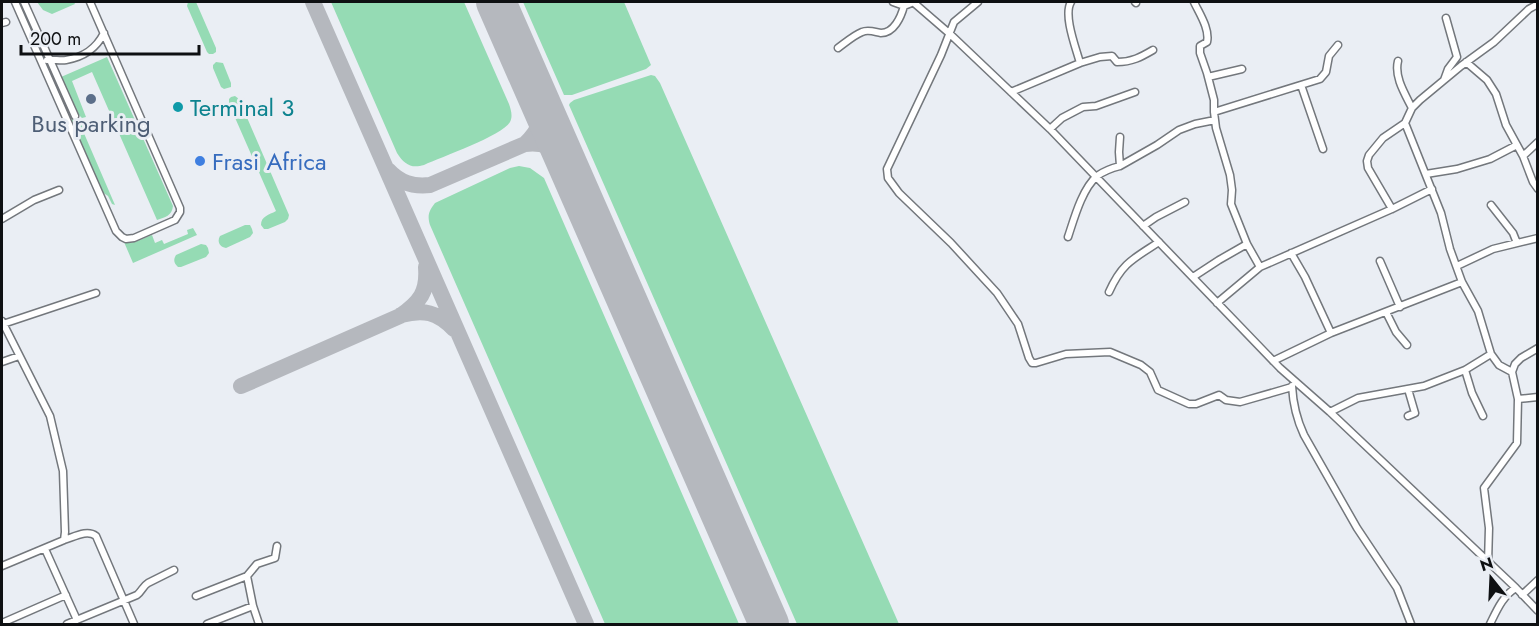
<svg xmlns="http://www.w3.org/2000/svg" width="1539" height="626" font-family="Jost,sans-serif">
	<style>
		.green { fill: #95dbb4 }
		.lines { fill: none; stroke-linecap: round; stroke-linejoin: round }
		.taxiway { stroke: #b5b8be; stroke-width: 16 }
		.runway { stroke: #b5b8be; stroke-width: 40 }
		.minor-casing { stroke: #73777c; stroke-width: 9 }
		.minor { stroke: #fff; stroke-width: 6 }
		.service-dot { fill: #5c6f8a; stroke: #eaeef4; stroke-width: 2 }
		.culture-dot { fill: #0f9aa8; stroke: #eaeef4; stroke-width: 2 }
		.shop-dot { fill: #3f7fe0; stroke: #eaeef4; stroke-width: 2 }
		.labels { text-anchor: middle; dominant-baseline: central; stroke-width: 6; stroke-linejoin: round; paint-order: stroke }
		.culture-label { font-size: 24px; fill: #0d838f; stroke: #eaeef4; text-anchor: start }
		.service-label { font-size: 24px; fill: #4e5e75; stroke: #eaeef4 }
		.shop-label { font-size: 24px; fill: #366cbe; stroke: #eaeef4; text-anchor: start }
	</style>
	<rect width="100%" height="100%" fill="#eaeef4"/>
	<!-- green -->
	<path class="green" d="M37,2H74L75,4L52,14L43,10Z
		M188,2H196L216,48V52L213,54H209L207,52L187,6Z
		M331,2H464L509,104C511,110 513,116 510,122C502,136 441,157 424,165C411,169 404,164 397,153Z
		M523,2H624L651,65L646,69L572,95H564Z
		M107,57L173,206C172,216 165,217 157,220L92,72L72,81L86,117L82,118L79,115L61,77Z
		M216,62L223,63L231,83V87L224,89L221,87L213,68V65Z
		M651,75L655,76L660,83L899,624H797L569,105L570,103L574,100Z
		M235,96L239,99L289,215L288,219L285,222L268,229H264L261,225C261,216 269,215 276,211L229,104V99L231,97Z
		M70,116L77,122L85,124L86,127L82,128L83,131L115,205L112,204L108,196L102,192Z
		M519,166L530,168L544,178L739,624H605L430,225C427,215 429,211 435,203L510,168Z
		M245,225H250L252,229L253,233L250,237L226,248C219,247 217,241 220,236Z
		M193,228L197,235L133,263L124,242C133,245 143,238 152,235L155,243L162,240L164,244L188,234L187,230Z
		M201,244L206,245L208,248L209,253L206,257L181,267H178C174,263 173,260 176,255Z"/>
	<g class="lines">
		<!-- taxiway -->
		<path class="taxiway" d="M313,2L586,624
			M525,144C541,129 543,119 538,99
			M388,170C400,183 413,187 430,185L525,144C542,142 553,146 564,159
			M401,315C424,309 437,312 454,329
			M241,386L400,316C420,302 428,292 426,267"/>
		<!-- runway -->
		<path class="runway" d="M496,2L769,624"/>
		<!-- minor casing -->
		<g class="minor-casing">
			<path id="minor" d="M15,2L116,231L122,237L126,239L134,238L175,220L180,212V208L90,2
				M24,2L75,116
				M893,2L904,6L914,2
				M913,2L950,34L1050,129L1280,368L1330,412L1516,588L1538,611
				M978,2L954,22L941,55L887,169L888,178L899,193L951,243L997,293L1018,324L1029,358L1032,363H1036L1066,354L1110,352L1141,365L1150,372L1158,390L1189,404H1196L1219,395L1226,400L1240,402L1292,387
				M1135,2L1136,3
				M1194,2C1199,13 1210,29 1207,42L1200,46V53L1207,73L1214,100V112L1216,128L1230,175L1232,190L1231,204L1247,244L1260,267
				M2,23L6,22
				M838,48C845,43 854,35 862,32C868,29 875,32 881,33C894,33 901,17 904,6
				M47,60C53,59 60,61 66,60C84,57 96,49 104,33
				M1398,61C1394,77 1405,94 1412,108
				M1466,62L1487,80L1496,94L1506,125L1523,156L1533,182L1538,189
				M1080,63L1100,57L1112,56L1117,62C1132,62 1141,57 1153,50
				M1208,77L1242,69
				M1444,80L1448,69L1457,57L1446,18
				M1301,85L1323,149
				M1011,92L1080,63C1076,48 1063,15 1071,2
				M1214,112L1320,79L1326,72L1329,56L1338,45
				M1050,129L1062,118L1083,107L1096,106L1135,92
				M1523,156L1538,142
				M1120,166L1157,145L1179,130L1195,124L1215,120
				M1426,174L1457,169L1490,159L1517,145
				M1491,205L1513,233L1517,243
				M1392,209L1368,168L1367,161L1369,155L1383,138L1405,123L1412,108L1420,100L1461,66L1494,42L1529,9L1538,4
				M2,219L34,200L59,190
				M1143,226L1156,217L1185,202
				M1068,237C1074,219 1082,189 1097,176C1104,171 1112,168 1120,166L1119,152L1120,137
				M1291,253L1305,277L1331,333
				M1380,261L1400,307
				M1457,266L1493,249L1538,238
				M1193,277L1219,260L1247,244
				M1109,292C1122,263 1133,259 1159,242
				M1217,303L1260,267L1392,209L1432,189
				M1386,312L1396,332L1407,345
				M2,321L50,416L63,471L65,532L64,540L2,566
				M3,324L96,293
				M1491,354L1499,365L1512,372
				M1273,361L1331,333L1462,282
				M2,362L19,356
				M1465,370L1472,393L1483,416
				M1292,386C1293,404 1296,418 1304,435L1357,528L1397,588L1411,624
				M1518,399L1538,397
				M1330,412L1358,398L1424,386L1465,370L1491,354L1478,311L1462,282L1450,249L1441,213L1405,123
				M1408,416L1415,413L1408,389
				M64,540C74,537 87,529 96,536L134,624
				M45,549L77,620
				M1488,563L1489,528L1484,488L1517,443L1518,399L1512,372L1515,364L1521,358L1538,348
				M1522,595L1538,580
				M196,596L247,576
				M2,623L66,595
				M67,624L137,595C142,591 143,586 148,583L174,570
				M207,624L253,606
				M259,624L253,606L247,576L257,564L275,558L277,546
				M1490,624C1496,612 1503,595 1516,588"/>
		</g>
		<!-- minor -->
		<use href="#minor" class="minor"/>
	</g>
	<!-- markers -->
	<circle class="service-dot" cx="91" cy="99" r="6"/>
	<circle class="culture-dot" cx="178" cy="107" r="6"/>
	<circle class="shop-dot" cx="200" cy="161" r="6"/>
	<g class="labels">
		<!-- culture labels -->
		<g class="culture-label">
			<text x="190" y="107">Terminal 3</text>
		</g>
		<!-- service labels -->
		<g class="service-label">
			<text x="91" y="123">Bus parking</text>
		</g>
		<!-- shop labels -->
		<g class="shop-label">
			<text x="212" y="161">Frasi Africa</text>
		</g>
	</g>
	<!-- border -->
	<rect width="1539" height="626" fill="none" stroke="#0e1012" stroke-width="6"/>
	<!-- north arrow -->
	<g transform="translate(1491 578) rotate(342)" stroke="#eaeef4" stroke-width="4.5" paint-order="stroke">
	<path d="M0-4.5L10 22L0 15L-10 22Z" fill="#0e1012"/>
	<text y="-9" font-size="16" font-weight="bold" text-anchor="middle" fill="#0e1012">N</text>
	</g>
	<!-- scale -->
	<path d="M21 45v9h178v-9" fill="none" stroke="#0e1012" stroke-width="3"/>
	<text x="30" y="45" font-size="18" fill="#0e1012" stroke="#eaeef4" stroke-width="4.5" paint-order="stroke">200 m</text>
</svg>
